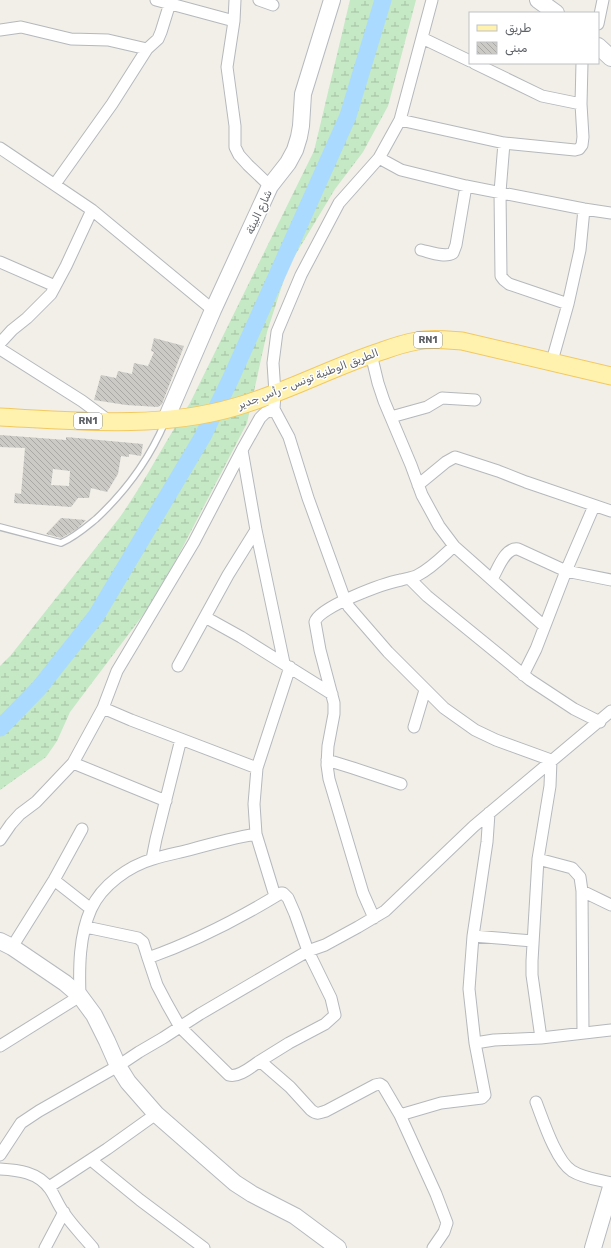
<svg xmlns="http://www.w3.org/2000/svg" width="611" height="1248" font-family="Rubik,'Noto Sans Arabic',sans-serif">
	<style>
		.wetland { fill: url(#wetland-marsh) }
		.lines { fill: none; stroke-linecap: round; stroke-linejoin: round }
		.river { stroke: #aadaff; stroke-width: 17 }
		.building { fill: url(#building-back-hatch); fill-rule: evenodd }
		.lane-casing { stroke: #b5b8bc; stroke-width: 8 }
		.street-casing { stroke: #b5b8bc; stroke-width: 13 }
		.secondary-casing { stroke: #b6babf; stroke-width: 18 }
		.primary-casing { stroke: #f2c960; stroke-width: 19 }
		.lane { stroke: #fff; stroke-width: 5.5 }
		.street { stroke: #fff; stroke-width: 11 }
		.secondary { stroke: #fff; stroke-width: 16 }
		.primary { stroke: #fff2af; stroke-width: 17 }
		.labels { text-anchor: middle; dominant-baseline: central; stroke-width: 3; stroke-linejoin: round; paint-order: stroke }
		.shield { fill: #fff; stroke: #8f9295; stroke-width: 1 }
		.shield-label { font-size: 10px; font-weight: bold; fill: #5f6368 }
		.street-label { font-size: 11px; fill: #5f6368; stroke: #fff }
	</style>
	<defs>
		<pattern id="wetland-marsh" width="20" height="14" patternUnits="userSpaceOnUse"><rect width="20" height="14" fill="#c5e8c5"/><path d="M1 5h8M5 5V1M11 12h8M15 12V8" fill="none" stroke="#a3c0a4"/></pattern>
		<pattern id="building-back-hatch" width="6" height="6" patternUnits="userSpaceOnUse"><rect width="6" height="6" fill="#cccac5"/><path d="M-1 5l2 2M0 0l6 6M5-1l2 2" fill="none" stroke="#a9a8a4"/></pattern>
	</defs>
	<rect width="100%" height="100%" fill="#f1efe8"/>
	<!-- wetland -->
	<path class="wetland" d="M350,0H416L388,106L363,152L335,189L288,267L267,332L247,423L176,560L146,611L70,712L57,741L46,757L0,790V666L11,655L120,517C146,480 166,440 190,403L314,151Z"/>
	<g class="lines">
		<!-- river -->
		<path class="river" d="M0,728L39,688L96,616L203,436L231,378L348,116L383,0"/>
	</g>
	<!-- building -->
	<path class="building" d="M154,338L184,346L162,404L158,407L126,405L94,400L101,375L116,378L118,371L132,374L134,363L148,366L154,352L151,351Z
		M0,435L66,440V437L143,444L141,456L129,454V457L121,456L118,474L107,492L91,488L89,498H78L71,507L14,503L15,493L21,494L25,448L0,447ZM53,469L70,471L69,486L51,485Z
		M61,518L86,520L77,529L61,538L46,534Z"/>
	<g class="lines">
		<!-- lane casing -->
		<g class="lane-casing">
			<path id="lane" d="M0,527L61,543C75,537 85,528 96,519C126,491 149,460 165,422"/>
		</g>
		<!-- street casing -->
		<g class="street-casing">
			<path id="street" d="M156,0L234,21
				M235,0L234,21L227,67L235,126V147L239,155L248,165L270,186
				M259,0L273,5
				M432,0L400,120L379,158L339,203L301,275L277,332L273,363L275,393L274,409L289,437L308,498L345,600L349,607L388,652L444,708L475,730L496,740L551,760L550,786L538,859L532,961V975L541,1038
				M598,24L603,0
				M0,30L21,27L71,39L108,40L147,49
				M422,38L470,61
				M474,63L542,96L581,104
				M400,120L504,143L575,150L579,149L582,145L583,137L581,104L582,63
				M504,143L500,192L501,276L504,280L509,284L568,304
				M0,148L92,210L213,310
				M379,158L401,170L466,186L584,209L611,213
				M55,184L112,104L147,49L158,39L161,32L170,3
				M421,250C430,252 445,258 453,253L456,245L466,186
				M0,262L55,286
				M0,343L12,330L27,318L51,294L66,266L92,210
				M0,349L82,401L109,421
				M371,354L378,383L384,401L411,465L422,495L439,526L454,546L544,626
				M552,361L568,304L580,250L584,209
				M274,409L265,413L260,418L242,450L256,530L284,663
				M391,417L427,407L442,398L475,400
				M418,485L446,462L455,457L498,471L526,482L611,511
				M409,578L427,596L530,680L574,709L600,722
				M492,579C498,569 505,547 518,549L566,571L611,580
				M205,617L241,637L332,694
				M178,666L228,575L256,530
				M523,675L536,649L566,571L594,506
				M103,708L131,720L257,768
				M414,727L425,690
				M327,760L353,768L401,784
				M73,763L166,801
				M0,840L11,824L20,814L36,802L73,763L103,708L117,671L194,542L242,450
				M152,859L156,839L181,739
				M538,859L572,868L580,877L582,891L583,1033
				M54,880L91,909
				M582,891L611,905
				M275,896L256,834L254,804L257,768L290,667
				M374,918L363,893L329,779L327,765L328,746L334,714V703L320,650L315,622C318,607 385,583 401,580C407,578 413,578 418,575C432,568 443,556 454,546
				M86,927L138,938L143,942L148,958
				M473,936L533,941
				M12,947L54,880L82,829
				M475,1043L494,1040L541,1038L611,1030
				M0,1046L80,996C79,968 79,936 91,909C102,885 129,866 153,859C165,855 177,853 189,850C211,844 233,838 256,834
				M260,1061L289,1043L325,1024L335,1015L331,998L308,951L295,914L288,898L283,893H281C240,918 193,942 148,958L157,985L167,1004L180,1027L229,1075C239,1078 252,1066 260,1061L290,1087L311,1110C317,1115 320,1113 326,1111L375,1085L380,1084L383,1086L400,1115L436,1194L447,1223L444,1232L433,1248
				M536,1102C543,1120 556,1161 572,1171C583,1178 599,1180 611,1183
				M400,1115L441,1103L482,1098L485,1095L475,1043L469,989L473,936L487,842L489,813
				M0,1155L21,1123L39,1111L118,1066L139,1052L163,1038L200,1014L270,973L308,951L325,945L358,927L385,911L474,826L611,711
				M91,1160L140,1200L204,1248
				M0,1169C18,1170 38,1172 50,1189C55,1196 58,1205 64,1213C72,1225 83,1236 93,1248
				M49,1187L107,1149L156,1114
				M45,1248L64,1212"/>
		</g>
		<!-- secondary casing -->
		<g class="secondary-casing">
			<path id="secondary" d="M538,0L556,13
				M598,46L611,58
				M166,419L213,310L270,186L288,163L295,150L299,137L301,126L303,94L332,0
				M0,941L12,947L65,983L80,996L94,1015L107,1041L118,1066L128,1082L156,1114L235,1183L252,1194L295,1216L338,1248
				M593,1248L611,1187"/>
		</g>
		<!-- primary casing -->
		<g class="primary-casing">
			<path id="primary" d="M0,417C76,421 161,429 235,407C285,393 332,367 382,351C393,347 405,343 417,341C431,338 447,340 462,341L611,376"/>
		</g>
		<!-- lane -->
		<use href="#lane" class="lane"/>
		<!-- street -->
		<use href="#street" class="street"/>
		<!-- secondary -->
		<use href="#secondary" class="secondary"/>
		<!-- primary -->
		<use href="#primary" class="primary"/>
	</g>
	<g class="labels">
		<!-- shield labels -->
		<g class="shield">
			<rect x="414" y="332" width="28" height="16" rx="3"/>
			<rect x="74" y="413" width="28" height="16" rx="3"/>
		</g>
		<g class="shield-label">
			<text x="428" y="340">RN1</text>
			<text x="88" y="421">RN1</text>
		</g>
		<!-- street labels -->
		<g class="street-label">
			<text transform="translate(259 212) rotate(-65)">شارع البيئة</text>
			<text transform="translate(308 379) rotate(-21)">الطريق الوطنية تونس - رأس جدير</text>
		</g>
	</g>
	<!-- legend -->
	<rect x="469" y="12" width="130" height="52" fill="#ffffff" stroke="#bfc1c3"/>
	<rect x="477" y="25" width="20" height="6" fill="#fff2af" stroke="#bfc1c3"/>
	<text x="505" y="32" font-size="12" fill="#5f6368">طريق</text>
	<rect x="477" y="42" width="20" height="12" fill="url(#building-back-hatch)" stroke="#bfc1c3"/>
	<text x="505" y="52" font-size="12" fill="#5f6368">مبنى</text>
</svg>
